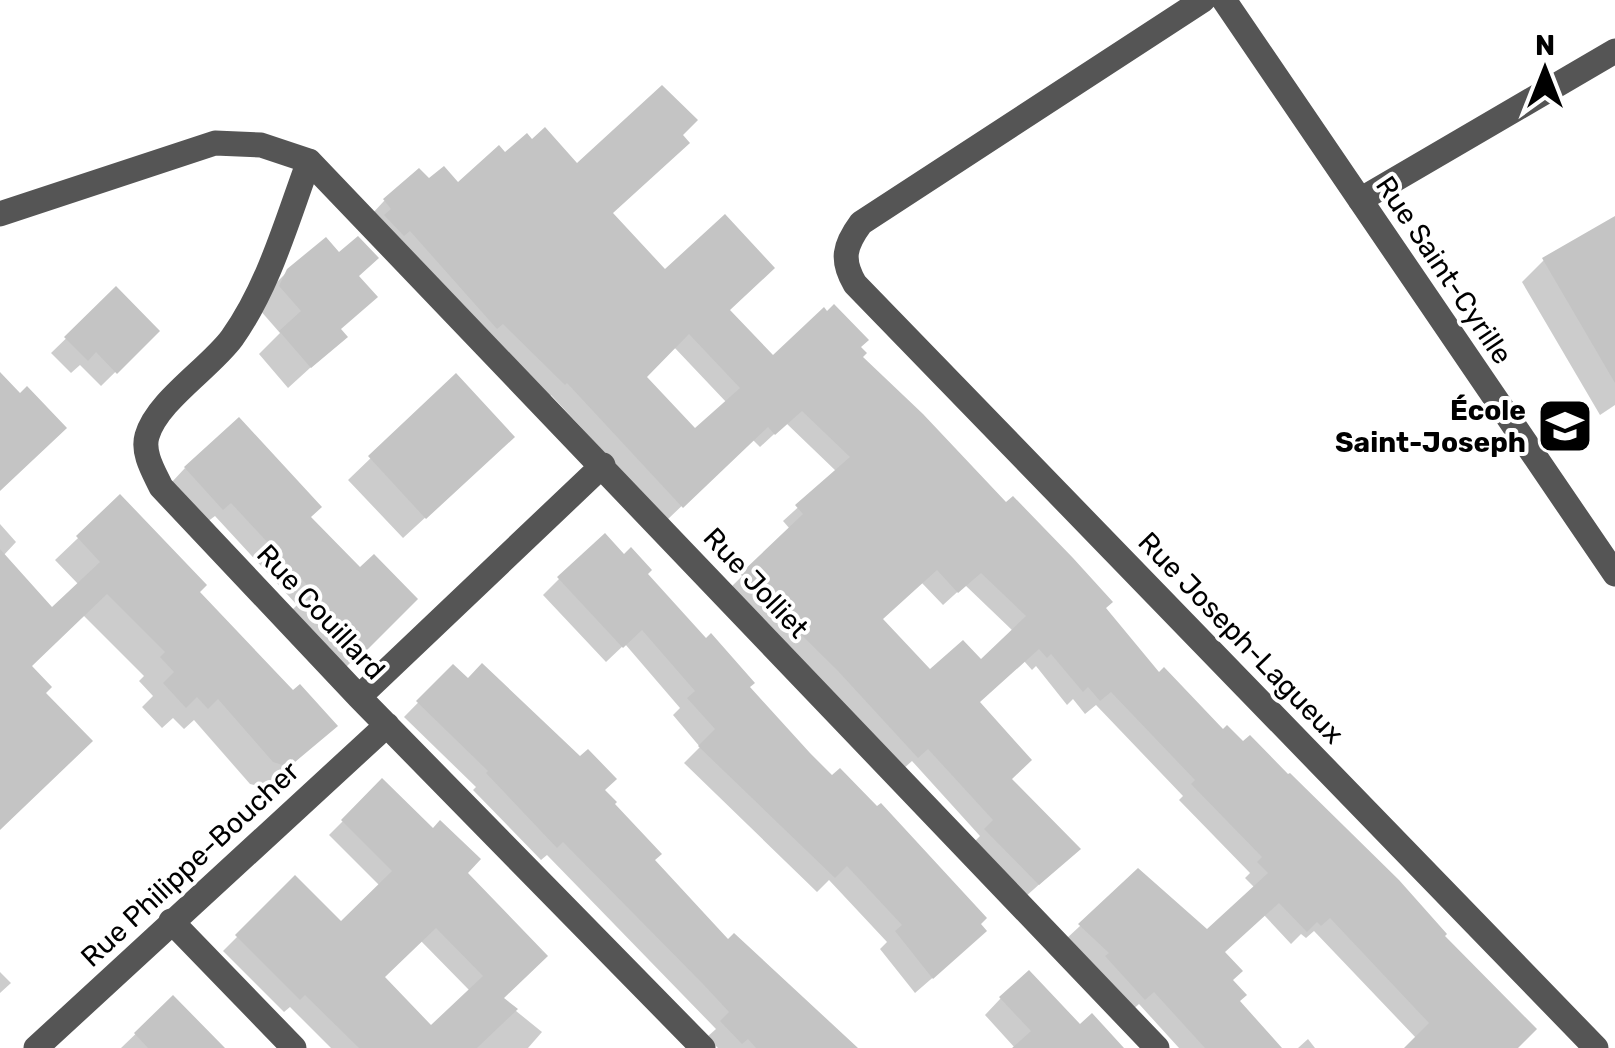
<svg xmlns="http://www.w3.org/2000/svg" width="1615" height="1048" font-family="Rubik,sans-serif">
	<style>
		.shadow { fill: #0003; fill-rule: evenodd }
		.building { fill: #c4c4c4; fill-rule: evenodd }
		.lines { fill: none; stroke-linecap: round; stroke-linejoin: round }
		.minor { stroke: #555; stroke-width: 25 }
		.labels { text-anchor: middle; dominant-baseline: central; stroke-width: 8; stroke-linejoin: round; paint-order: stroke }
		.street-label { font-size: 28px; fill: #000; stroke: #fff }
		.poi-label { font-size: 28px; font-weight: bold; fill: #000; stroke: #fff; text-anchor: end }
	</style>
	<rect width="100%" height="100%" fill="#fff"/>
	<!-- shadow -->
	<path class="shadow" d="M428,182L610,214L665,273L727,310L773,359L858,347L859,357L1103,608L1159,676L1441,936L1515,1048H1408L1417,1039L1314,931L1306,938L1301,934L1291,944L1264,915L1222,953L1257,1048H1179L1139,1004L1130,1012L1066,939L1080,926L1207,932L1255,888L1245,878L1250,873L1179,800L1183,796L1096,705L1085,714L1073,699L1067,705L1036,666L1032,670L1024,661L977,703L1009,780L1063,863L1024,898L971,845L980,836L912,761L902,770L728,590L790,529L783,521L837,472L786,423L760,447L752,439L667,520L551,395L549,397L371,215L384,201ZM673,346L727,403L695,432L644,377ZM921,582L943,605L965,585L1013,631L980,663L930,673L880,619Z
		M1615,219V405L1600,415L1522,282L1544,260Z
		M338,256L357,277L339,330L344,337L288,388L259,354L280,333L259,309L266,293L289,270Z
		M116,290L157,331L101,386L80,365L71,373L51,353Z
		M456,376L490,458L403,538L348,480Z
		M185,468L360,571L415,599L346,667L291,611L297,605L215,516L207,522L171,483Z
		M120,498L196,592L293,693L335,726L265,788L250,784L194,720L184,729L173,718L162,728L142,707L153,696L139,681L144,676L83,615L29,667L43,693L0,828V524L16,542L3,556L52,610L79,585L55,560Z
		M644,574L747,687L968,947L915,993L880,949L887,942L829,880L817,892L684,763L700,747L673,715L680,708L625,644L606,662L543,595L559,579Z
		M453,667L602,790L652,860L728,943L853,1048H718L707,1037L716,1029L547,855L541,860L473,790L476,787L404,717Z
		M382,782L465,873L500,998L542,1032L528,1048H331L290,1007L284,1012L223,951L295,879L341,924L380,886L329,835ZM420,940L470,991L430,1028L382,977Z
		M0,972L11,983L0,993Z
		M173,998L222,1048H121Z
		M1001,998L1080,1027L1116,1048H1015L985,1015Z
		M1308,1039L1315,1048H1298Z"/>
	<!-- building -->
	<path class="building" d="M662,85L698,120L683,135L690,143L613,213L665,269L725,214L775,268L730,310L773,355L824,307L827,311L834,304L869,340L861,347L867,353L863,357L923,414L1006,502L1013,496L1073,558L1113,602L1106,608L1159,672L1164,667L1223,729L1227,725L1243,741L1250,735L1288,774L1290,773L1399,880L1447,934L1445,936L1537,1029L1518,1048H1404L1429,1023L1330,918L1321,926L1317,922L1307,932L1279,903L1225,952L1243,971L1233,980L1247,995L1240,1001L1282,1048H1205L1154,992L1145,1000L1105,956L1109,953L1078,924L1138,868L1207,929L1268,873L1257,862L1262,857L1191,784L1195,780L1111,692L1100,701L1088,687L1083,692L1051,654L1047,658L1039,649L980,702L1032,760L1012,779L1081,849L1039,885L984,829L993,820L928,749L918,758L838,671L740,574L803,514L795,505L850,457L802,411L775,435L768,427L683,508L567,383L565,385L503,324L497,329L410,231L404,236L384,215L391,209L383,199L419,168L429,178L444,166L458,182L499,145L505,152L527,133L532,139L545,127L577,163ZM689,334L740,388L695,428L647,377ZM937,570L958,593L981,573L1026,616L981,659L963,640L930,669L883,619Z
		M1615,216V383L1542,258Z
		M358,236L379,258L359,276L378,297L341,329L348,337L311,368L279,331L301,311L279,286L287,269L326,237L339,252Z
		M116,286L160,331L117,374L96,352L88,361L64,337Z
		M0,372L20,393L27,386L67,428L0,491Z
		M456,373L515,437L426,519L368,456Z
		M239,417L322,507L311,517L360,567L374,554L418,599L363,654L304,595L310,588L231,503L223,510L184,467Z
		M120,494L207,585L200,592L293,690L300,684L338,726L289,767L273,762L218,699L208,709L197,697L186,708L163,683L174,672L160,657L165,652L107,594L32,666L52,687L46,693L93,741L0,830V549L52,607L100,562L76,536Z
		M605,533L624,554L631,547L652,570L648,574L706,638L711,633L755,683L750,687L810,753L832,775L840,768L877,806L881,803L987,918L981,924L987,931L933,979L895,931L902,925L847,866L835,878L698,746L715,729L687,698L695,691L642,630L623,648L557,577Z
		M482,663L580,756L588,749L617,779L605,790L617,802L615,804L662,854L655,860L728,939L734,933L858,1048H756L748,1039L742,1044L720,1021L729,1012L703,984L563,842L557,848L486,773L488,771L416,701L453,664L468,678Z
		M382,778L433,828L440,820L481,859L468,873L548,956L504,998L518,1009L477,1048H359L305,995L300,1000L235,935L295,875L341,921L392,871L341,820ZM436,928L483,976L431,1025L385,977Z
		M1029,970L1080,1024L1092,1013L1124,1048H1012L1031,1031L999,997Z
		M173,995L225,1048H148L134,1033Z"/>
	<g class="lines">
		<!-- minor -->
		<path class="minor" d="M1203,0L861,223C844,246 841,260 855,284L1596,1048
			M1224,0L1615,574
			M309,161C287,220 269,286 232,338C210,368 157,401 147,436C142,453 154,472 161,487L359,697L703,1048
			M1360,200L1615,51
			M0,214L215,143L261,145L309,161L1157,1048
			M359,697L603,465
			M171,921L294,1048
			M36,1048L387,725"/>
	</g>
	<!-- icons -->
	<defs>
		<g id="school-square" transform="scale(2.875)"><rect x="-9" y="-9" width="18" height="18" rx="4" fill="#000" stroke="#fff"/><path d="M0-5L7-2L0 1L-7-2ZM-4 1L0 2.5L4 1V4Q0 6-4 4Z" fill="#fff"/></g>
	</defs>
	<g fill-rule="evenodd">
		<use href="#school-square" x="1565" y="426"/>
	</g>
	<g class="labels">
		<!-- street labels -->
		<g class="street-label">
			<text transform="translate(1444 270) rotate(56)">Rue Saint-Cyrille</text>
			<text transform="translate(756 583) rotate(47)">Rue Jolliet</text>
			<text transform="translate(321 612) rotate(47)">Rue Couillard</text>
			<text transform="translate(1241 638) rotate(46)">Rue Joseph-Lagueux</text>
			<text transform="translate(190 864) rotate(-43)">Rue Philippe-Boucher</text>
		</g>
		<!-- poi labels -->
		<g class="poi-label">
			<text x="1526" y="410">École<tspan x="1526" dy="32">Saint-Joseph</tspan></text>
		</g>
	</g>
	<!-- north arrow -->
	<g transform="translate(1545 70)" stroke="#ffffff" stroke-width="8" paint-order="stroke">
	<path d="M0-8L18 38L0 25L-18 38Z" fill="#000000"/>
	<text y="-15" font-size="28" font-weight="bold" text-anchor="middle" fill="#000000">N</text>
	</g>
</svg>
